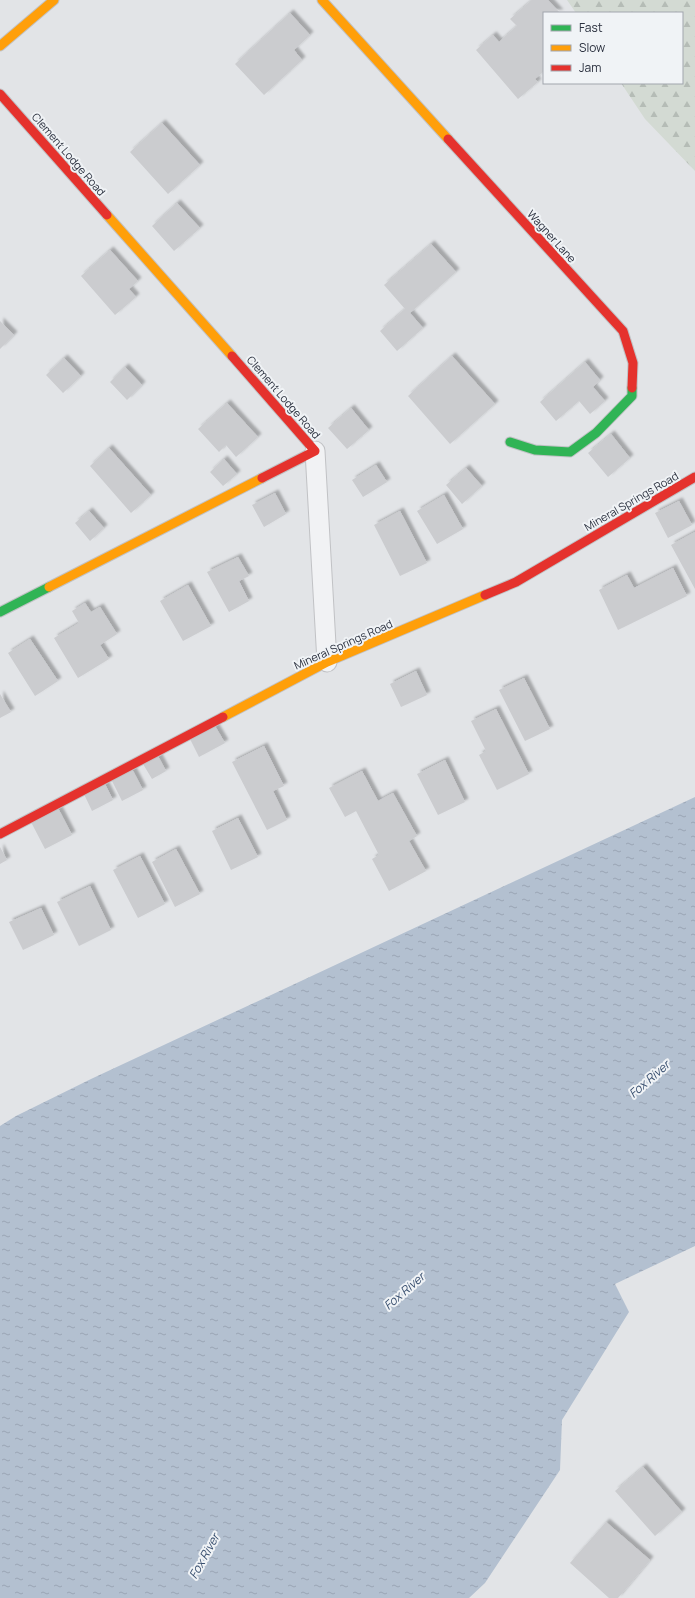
<svg xmlns="http://www.w3.org/2000/svg" width="695" height="1598" font-family="Manrope,sans-serif">
	<style>
		.forest { fill: url(#forest-firs) }
		.water { fill: url(#water-ripples) }
		.building { fill: #cbcccf; filter: url(#shadow) }
		.lines { fill: none; stroke-linecap: round; stroke-linejoin: round }
		.street-casing { stroke: #c1c2c5; stroke-width: 21 }
		.fast-casing { stroke: #c1c2c5; stroke-width: 11 }
		.slow-casing { stroke: #c1c2c5; stroke-width: 11 }
		.jam-casing { stroke: #c1c2c5; stroke-width: 11 }
		.street { stroke: #f1f2f4; stroke-width: 19 }
		.fast { stroke: #30b455; stroke-width: 9 }
		.slow { stroke: #ff9f0a; stroke-width: 9 }
		.jam { stroke: #e5322d; stroke-width: 9 }
		.labels { text-anchor: middle; dominant-baseline: central; stroke-width: 4; stroke-linejoin: round; paint-order: stroke }
		.street-label { font-size: 11px; fill: #2b313f; stroke: #f0f3f6 }
		.water-label { font-size: 12px; font-style: italic; fill: #384f6f; stroke: #f0f3f6 }
	</style>
	<defs>
		<pattern id="forest-firs" width="22" height="20" patternUnits="userSpaceOnUse"><rect width="22" height="20" fill="#d3dad3"/><path d="M5 1l3.5 6h-7zM16 11l3.5 6h-7z" fill="#b5bcb6"/></pattern>
		<pattern id="water-ripples" width="26" height="14" patternUnits="userSpaceOnUse"><rect width="26" height="14" fill="#b3c0d0"/><path d="M2 4q2-2 4 0t4 0M15 11q2-2 4 0t4 0" fill="none" stroke="#9aa5b4"/></pattern>
		<filter id="shadow"><feDropShadow dx="3.5" dy="-3.5" stdDeviation="1" flood-color="#0004"/></filter>
	</defs>
	<rect width="100%" height="100%" fill="#e2e4e7"/>
	<!-- forest -->
	<path class="forest" d="M567,0H695V171L645,119L621,83H682V13H576Z"/>
	<!-- water -->
	<path class="water" d="M695,797V1246L615,1284L629,1312L562,1420L560,1470L485,1583L469,1598H0V1126L16,1116L91,1079Z"/>
	<!-- building -->
	<path class="building" d="M532,0H548L560,13H544V71L535,79L538,82L518,99L476,50L493,35L499,42L517,26L510,19Z
		M290,13L310,35L294,50L302,60L264,95L235,64Z
		M162,123L200,165L168,194L130,152Z
		M177,203L200,228L174,251L152,226Z
		M431,244L456,272L410,313L423,328L397,351L380,331L405,309L384,285Z
		M110,250L138,281L129,289L136,297L115,315L81,276Z
		M0,321L14,335L0,349Z
		M452,356L495,404L450,444L408,396Z
		M64,358L81,376L63,393L46,375Z
		M585,362L600,380L593,387L605,401L590,414L579,401L556,421L540,402Z
		M125,367L142,385L127,400L110,382Z
		M227,403L258,437L236,457L226,445L219,452L198,429Z
		M351,408L369,430L347,449L328,428Z
		M611,434L630,458L608,477L588,453Z
		M109,448L151,495L131,513L90,466Z
		M224,459L237,474L223,486L210,472Z
		M376,465L387,482L363,497L352,480Z
		M466,468L482,486L462,504L446,485Z
		M275,493L286,514L264,527L252,505Z
		M444,495L463,529L437,544L417,511Z
		M679,501L692,525L668,538L655,513Z
		M89,511L104,528L90,541L75,523Z
		M400,511L427,563L400,576L374,525Z
		M695,532V589L671,545Z
		M238,557L249,576L239,581L249,601L229,612L207,572Z
		M673,568L687,596L618,630L599,590L627,575L634,588Z
		M188,585L211,626L183,641L160,601Z
		M85,603L91,612L100,607L117,634L100,645L109,659L78,678L54,638L79,623L72,611Z
		M30,639L58,681L35,696L8,653Z
		M416,671L427,695L401,707L390,684Z
		M524,678L550,729L525,741L499,690Z
		M0,694L11,712L0,718Z
		M496,709L529,774L497,790L479,755L486,751L471,721Z
		M215,726L225,743L199,757L190,739Z
		M264,746L284,786L273,791L287,820L267,830L232,762Z
		M158,756L166,771L152,779L143,764Z
		M445,760L465,802L438,815L417,774Z
		M131,767L143,790L122,801L110,777Z
		M362,771L378,801L393,793L417,836L409,841L426,871L389,891L372,859L379,855L356,811L345,817L329,788Z
		M104,782L113,800L92,811L83,792Z
		M58,808L72,835L45,849L31,822Z
		M238,818L258,857L231,870L212,831Z
		M0,847L7,860L0,864Z
		M176,849L200,894L175,907L152,862Z
		M140,856L165,904L138,918L113,870Z
		M90,886L111,930L79,946L57,902Z
		M41,908L54,935L23,950L9,922Z
		M643,1467L682,1512L655,1536L615,1491Z
		M606,1522L650,1560L618,1598H609L570,1563Z"/>
	<g class="lines">
		<!-- street casing -->
		<g class="street-casing">
			<path id="street" d="M315,451L327,662"/>
		</g>
		<!-- fast casing -->
		<g class="fast-casing">
			<path id="fast" d="M510,442L535,450L570,452L596,433L632,396V388
				M0,612L49,587"/>
		</g>
		<!-- slow casing -->
		<g class="slow-casing">
			<path id="slow" d="M322,0L448,139
				M0,46L54,0
				M107,215L232,356
				M49,587L262,478
				M223,717L327,662L485,595"/>
		</g>
		<!-- jam casing -->
		<g class="jam-casing">
			<path id="jam" d="M0,94L107,215
				M448,139L623,331L633,363L632,388
				M232,356L315,451L262,478
				M485,595L516,582L695,477
				M0,834L223,717"/>
		</g>
		<!-- street -->
		<use href="#street" class="street"/>
		<!-- fast -->
		<use href="#fast" class="fast"/>
		<!-- slow -->
		<use href="#slow" class="slow"/>
		<!-- jam -->
		<use href="#jam" class="jam"/>
	</g>
	<g class="labels">
		<!-- street labels -->
		<g class="street-label">
			<text transform="translate(69 154) rotate(49)">Clement Lodge Road</text>
			<text transform="translate(552 236) rotate(48)">Wagner Lane</text>
			<text transform="translate(284 397) rotate(49)">Clement Lodge Road</text>
			<text transform="translate(631 501) rotate(-30)">Mineral Springs Road</text>
			<text transform="translate(343 644) rotate(-24)">Mineral Springs Road</text>
		</g>
		<!-- water labels -->
		<g class="water-label">
			<text transform="translate(649 1079) rotate(-41)">Fox River</text>
			<text transform="translate(404 1291) rotate(-41)">Fox River</text>
			<text transform="translate(204 1556) rotate(-61)">Fox River</text>
		</g>
	</g>
	<!-- legend -->
	<rect x="543" y="12" width="140" height="72" fill="#f0f3f6" stroke="#a1a5ad"/>
	<rect x="551" y="25" width="20" height="6" fill="#30b455" stroke="#a1a5ad"/>
	<text x="579" y="32" font-size="12" fill="#2b313f">Fast</text>
	<rect x="551" y="45" width="20" height="6" fill="#ff9f0a" stroke="#a1a5ad"/>
	<text x="579" y="52" font-size="12" fill="#2b313f">Slow</text>
	<rect x="551" y="65" width="20" height="6" fill="#e5322d" stroke="#a1a5ad"/>
	<text x="579" y="72" font-size="12" fill="#2b313f">Jam</text>
</svg>
